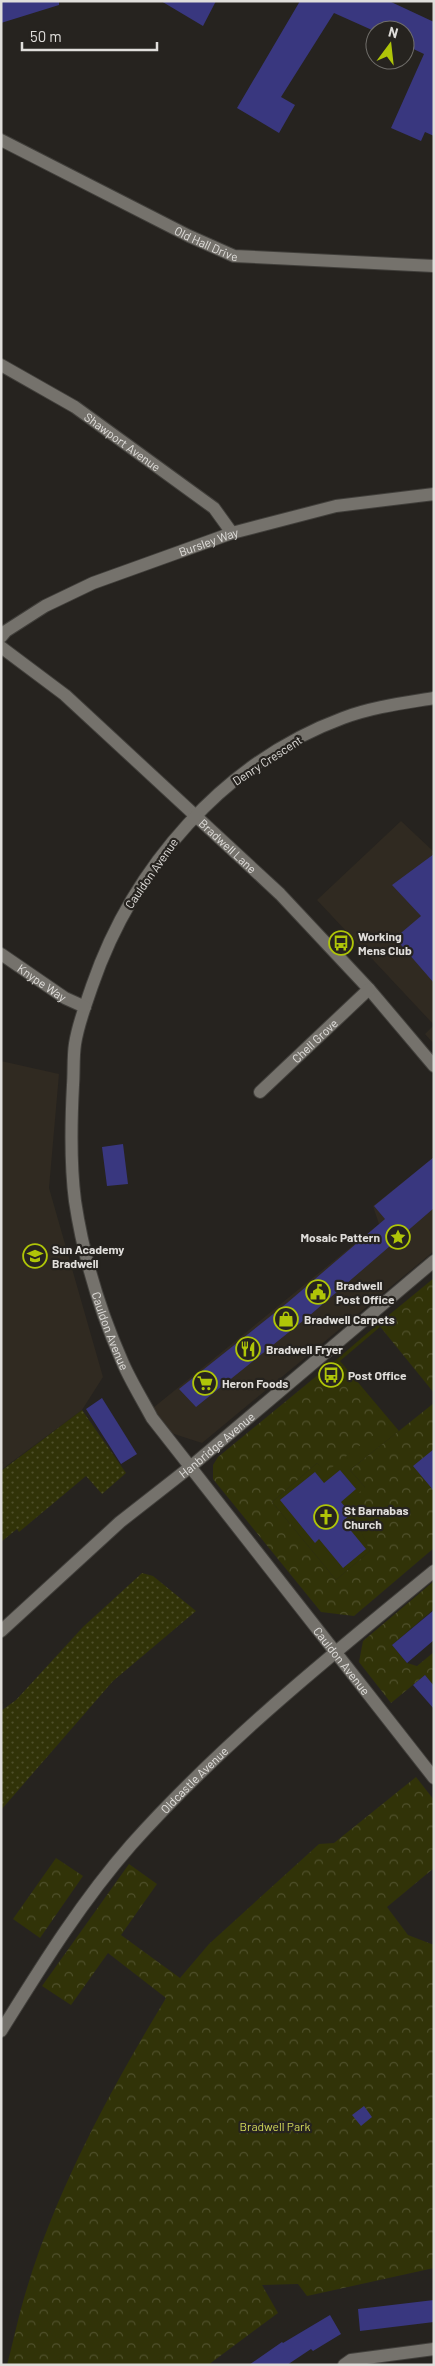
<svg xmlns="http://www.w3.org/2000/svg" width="435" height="2366" font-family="Barlow,sans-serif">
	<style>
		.built { fill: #302a21 }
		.grass { fill: #313308 }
		.park { fill: url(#park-crowns) }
		.garden { fill: url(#garden-dots) }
		.building { fill: #39377f }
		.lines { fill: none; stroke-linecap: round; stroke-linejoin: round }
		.minor-casing { stroke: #413f3b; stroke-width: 14 }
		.minor { stroke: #75726c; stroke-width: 12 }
		.labels { text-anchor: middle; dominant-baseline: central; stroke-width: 4.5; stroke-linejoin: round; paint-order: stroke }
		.street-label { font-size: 12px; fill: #e0dedb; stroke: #26231f }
		.poi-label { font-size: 12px; font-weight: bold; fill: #e0dedb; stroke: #26231f; text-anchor: start }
		.park-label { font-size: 12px; fill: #d2d85a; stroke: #26231f }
	</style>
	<defs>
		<pattern id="park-crowns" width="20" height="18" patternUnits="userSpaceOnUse" patternTransform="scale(1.25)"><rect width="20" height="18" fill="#313308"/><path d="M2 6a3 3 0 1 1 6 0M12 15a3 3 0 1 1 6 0" fill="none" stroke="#4f502b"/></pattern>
		<pattern id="garden-dots" width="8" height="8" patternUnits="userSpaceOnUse" patternTransform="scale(1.25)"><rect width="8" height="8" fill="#313308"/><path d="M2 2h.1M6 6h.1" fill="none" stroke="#4f502b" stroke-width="1.8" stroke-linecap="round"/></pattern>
	</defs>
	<rect width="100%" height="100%" fill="#26231f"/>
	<!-- built -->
	<path class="built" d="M401,821L434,852V1044L425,1034L434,1025L317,900Z
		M1,1061L59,1074L49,1188L103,1377L82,1410L1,1470Z
		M434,1157V1251L202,1443L171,1433L153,1408L379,1224L373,1206Z"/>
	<!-- grass -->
	<path class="grass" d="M378,1324L380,1327L340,1361L399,1431L350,1470L365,1487L355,1517L370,1551L336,1580L272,1502L317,1463L326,1471L388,1423L336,1360Z"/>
	<!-- park -->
	<path class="park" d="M434,1278V1393L378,1324Z
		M336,1360L389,1423L326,1472L317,1463L272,1502L336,1580L370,1551L348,1503L365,1487L350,1470L434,1403V1548L354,1616L321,1612L213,1479V1465L218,1457Z
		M434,1581V1609L392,1645L407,1663L417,1666L434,1652V1686L425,1675L391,1703L359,1662L363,1641Z
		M416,1777L434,1800V1868L387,1907L408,1935L434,1945V2268L307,2296L298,2284L262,2285L278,2313L208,2365H7C14,2339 19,2313 27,2288C58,2186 111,2089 166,1998L108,1953L71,2005L42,1986L129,1864L157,1884L121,1935L180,1978L209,1944L319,1844L334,1843Z
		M56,1858L83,1876L40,1938L13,1919Z"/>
	<!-- garden -->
	<path class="garden" d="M82,1410L126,1473L102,1494L86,1476L19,1532L17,1529L1,1542V1471Z
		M142,1573L153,1576L196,1611L113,1681L1,1810V1711L16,1700L83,1627Z"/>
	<!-- building -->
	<path class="building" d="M1,1H59V5L1,23Z
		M161,1H216L203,26Z
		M300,1H389L434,22V136L425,132L421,141L391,128L424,54L405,45V30H372L334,13L281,97L295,105L279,133L237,108Z
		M434,854V983L395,938L421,916L392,885Z
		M123,1144L128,1184L107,1186L102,1147Z
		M434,1157V1208L309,1316L196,1407L179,1389L287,1303L385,1219L374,1206Z
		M102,1398L137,1454L121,1464L86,1409Z
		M434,1449V1491L413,1466Z
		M340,1470L356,1489L341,1502L351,1514L343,1521L366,1549L343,1568L319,1539L315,1543L280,1500L315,1472L324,1483Z
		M434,1610V1640L407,1663L392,1645Z
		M425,1675L434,1686V1709L413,1685Z
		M364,2106L372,2117L361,2126L352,2115Z
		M434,2300V2322L360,2331L358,2309Z
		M330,2315L341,2334L313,2351L311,2349L287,2365H249L282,2342L283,2343Z"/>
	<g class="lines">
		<!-- minor casing -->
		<g class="minor-casing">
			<g id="minor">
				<path id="s1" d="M1,140L189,236L234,256L434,266"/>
				<path id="s2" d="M1,365L75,407L214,508L232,533"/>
				<path id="s3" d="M1,637L6,631L45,606L93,583L232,533L336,506L434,494"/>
				<path id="s4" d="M1,647L65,695L280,894L369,989L434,1066"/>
				<path id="s5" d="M434,698C404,703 372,707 343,718C224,762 133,867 92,986C86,1004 78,1024 75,1044C73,1057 74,1072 73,1085C71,1123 70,1163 75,1201C83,1254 100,1311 122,1361C130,1380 142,1399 152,1418L434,1778"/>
				<path id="s6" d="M1,954L65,998L85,1007"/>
				<path id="s7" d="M260,1092L369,989"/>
				<path id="s8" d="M1,1631L120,1522L189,1468L434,1261"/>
				<path id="s9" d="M1,2031C41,1967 81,1902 131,1845C222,1743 329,1657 434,1571"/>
				<path d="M344,2365L351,2360L434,2349"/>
			</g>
		</g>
		<!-- minor -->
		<use href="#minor" class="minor"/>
	</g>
	<!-- icons -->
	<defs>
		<g id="bus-ring" transform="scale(1.25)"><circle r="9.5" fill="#26231f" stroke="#afc508" stroke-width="1.5"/><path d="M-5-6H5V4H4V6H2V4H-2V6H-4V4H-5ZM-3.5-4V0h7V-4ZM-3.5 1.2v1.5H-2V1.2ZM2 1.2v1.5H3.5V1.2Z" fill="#afc508"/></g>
		<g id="sight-ring" transform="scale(1.25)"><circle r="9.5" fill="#26231f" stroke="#afc508" stroke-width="1.5"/><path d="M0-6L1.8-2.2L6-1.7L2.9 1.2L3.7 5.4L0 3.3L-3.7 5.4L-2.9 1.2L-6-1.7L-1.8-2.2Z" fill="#afc508"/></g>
		<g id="school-ring" transform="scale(1.25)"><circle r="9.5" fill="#26231f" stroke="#afc508" stroke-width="1.5"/><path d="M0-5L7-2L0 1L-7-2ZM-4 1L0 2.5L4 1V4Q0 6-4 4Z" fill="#afc508"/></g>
		<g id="civic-ring" transform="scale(1.25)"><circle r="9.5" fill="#26231f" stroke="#afc508" stroke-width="1.5"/><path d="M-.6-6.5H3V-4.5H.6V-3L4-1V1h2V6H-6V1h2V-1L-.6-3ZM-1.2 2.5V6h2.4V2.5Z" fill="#afc508"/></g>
		<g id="shop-ring" transform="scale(1.25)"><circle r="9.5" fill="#26231f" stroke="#afc508" stroke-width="1.5"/><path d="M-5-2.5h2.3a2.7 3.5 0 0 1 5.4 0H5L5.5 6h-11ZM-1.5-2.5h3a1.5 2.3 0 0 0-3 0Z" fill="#afc508"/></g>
		<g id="restaurant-ring" transform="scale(1.25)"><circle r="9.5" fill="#26231f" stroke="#afc508" stroke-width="1.5"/><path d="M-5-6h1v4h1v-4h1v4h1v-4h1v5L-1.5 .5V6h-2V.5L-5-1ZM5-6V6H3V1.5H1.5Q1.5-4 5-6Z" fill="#afc508"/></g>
		<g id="supermarket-ring" transform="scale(1.25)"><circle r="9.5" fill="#26231f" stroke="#afc508" stroke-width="1.5"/><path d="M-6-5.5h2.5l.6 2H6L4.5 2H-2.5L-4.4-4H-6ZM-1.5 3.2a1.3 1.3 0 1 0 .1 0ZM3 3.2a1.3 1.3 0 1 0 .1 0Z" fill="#afc508"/></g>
		<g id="church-ring" transform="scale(1.25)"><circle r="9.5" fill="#26231f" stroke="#afc508" stroke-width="1.5"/><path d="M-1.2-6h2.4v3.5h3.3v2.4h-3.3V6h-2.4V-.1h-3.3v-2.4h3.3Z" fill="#afc508"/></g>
	</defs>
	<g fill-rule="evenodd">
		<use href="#bus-ring" x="341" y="943"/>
		<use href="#sight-ring" x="398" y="1237"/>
		<use href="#school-ring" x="35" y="1256"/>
		<use href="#civic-ring" x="318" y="1292"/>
		<use href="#shop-ring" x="286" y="1319"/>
		<use href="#restaurant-ring" x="248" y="1349"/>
		<use href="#bus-ring" x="331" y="1375"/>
		<use href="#supermarket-ring" x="205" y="1383"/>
		<use href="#church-ring" x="326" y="1517"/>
	</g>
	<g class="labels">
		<!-- street labels -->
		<g class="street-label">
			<text stroke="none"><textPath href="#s1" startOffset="230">Old Hall Drive</textPath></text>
			<text stroke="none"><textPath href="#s2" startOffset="144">Shawport Avenue</textPath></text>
			<text stroke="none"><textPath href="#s3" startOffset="230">Bursley Way</textPath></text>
			<text transform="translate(267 760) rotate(-33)">Denry Crescent</text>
			<text stroke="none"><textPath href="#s4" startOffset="302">Bradwell Lane</textPath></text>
			<text transform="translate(151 873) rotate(-55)">Cauldon Avenue</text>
			<text stroke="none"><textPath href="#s6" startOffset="50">Knype Way</textPath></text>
			<text stroke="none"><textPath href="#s7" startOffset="75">Chell Grove</textPath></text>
			<text stroke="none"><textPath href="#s5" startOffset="825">Cauldon Avenue</textPath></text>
			<text stroke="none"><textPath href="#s8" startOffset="285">Hanbridge Avenue</textPath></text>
			<text stroke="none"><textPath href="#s5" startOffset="1230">Cauldon Avenue</textPath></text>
			<text stroke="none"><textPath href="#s9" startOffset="318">Oldcastle Avenue</textPath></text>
		</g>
		<!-- poi labels -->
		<g class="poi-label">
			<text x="358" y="936">Working<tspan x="358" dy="14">Mens Club</tspan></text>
			<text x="380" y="1237" text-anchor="end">Mosaic Pattern</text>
			<text x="52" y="1249">Sun Academy<tspan x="52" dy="14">Bradwell</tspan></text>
			<text x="336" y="1285">Bradwell<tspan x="336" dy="14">Post Office</tspan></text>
			<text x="304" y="1319">Bradwell Carpets</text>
			<text x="266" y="1349">Bradwell Fryer</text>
			<text x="348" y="1375">Post Office</text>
			<text x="222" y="1383">Heron Foods</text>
			<text x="344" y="1510">St Barnabas<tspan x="344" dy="14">Church</tspan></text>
		</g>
		<!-- park labels -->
		<g class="park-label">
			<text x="275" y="2126">Bradwell Park</text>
		</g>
	</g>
	<!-- border -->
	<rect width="435" height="2366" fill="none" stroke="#e0dedb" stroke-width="5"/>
	<!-- north arrow -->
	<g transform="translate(390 45) rotate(15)"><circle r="24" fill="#26231f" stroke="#706e6a"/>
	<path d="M0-4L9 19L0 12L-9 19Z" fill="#afc508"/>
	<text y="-8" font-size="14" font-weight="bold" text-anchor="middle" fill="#e0dedb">N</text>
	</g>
	<!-- scale -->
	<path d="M22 42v8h135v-8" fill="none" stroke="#e0dedb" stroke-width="2.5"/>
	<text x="30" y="42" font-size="15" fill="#e0dedb" stroke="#26231f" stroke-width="4" paint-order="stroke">50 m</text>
</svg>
